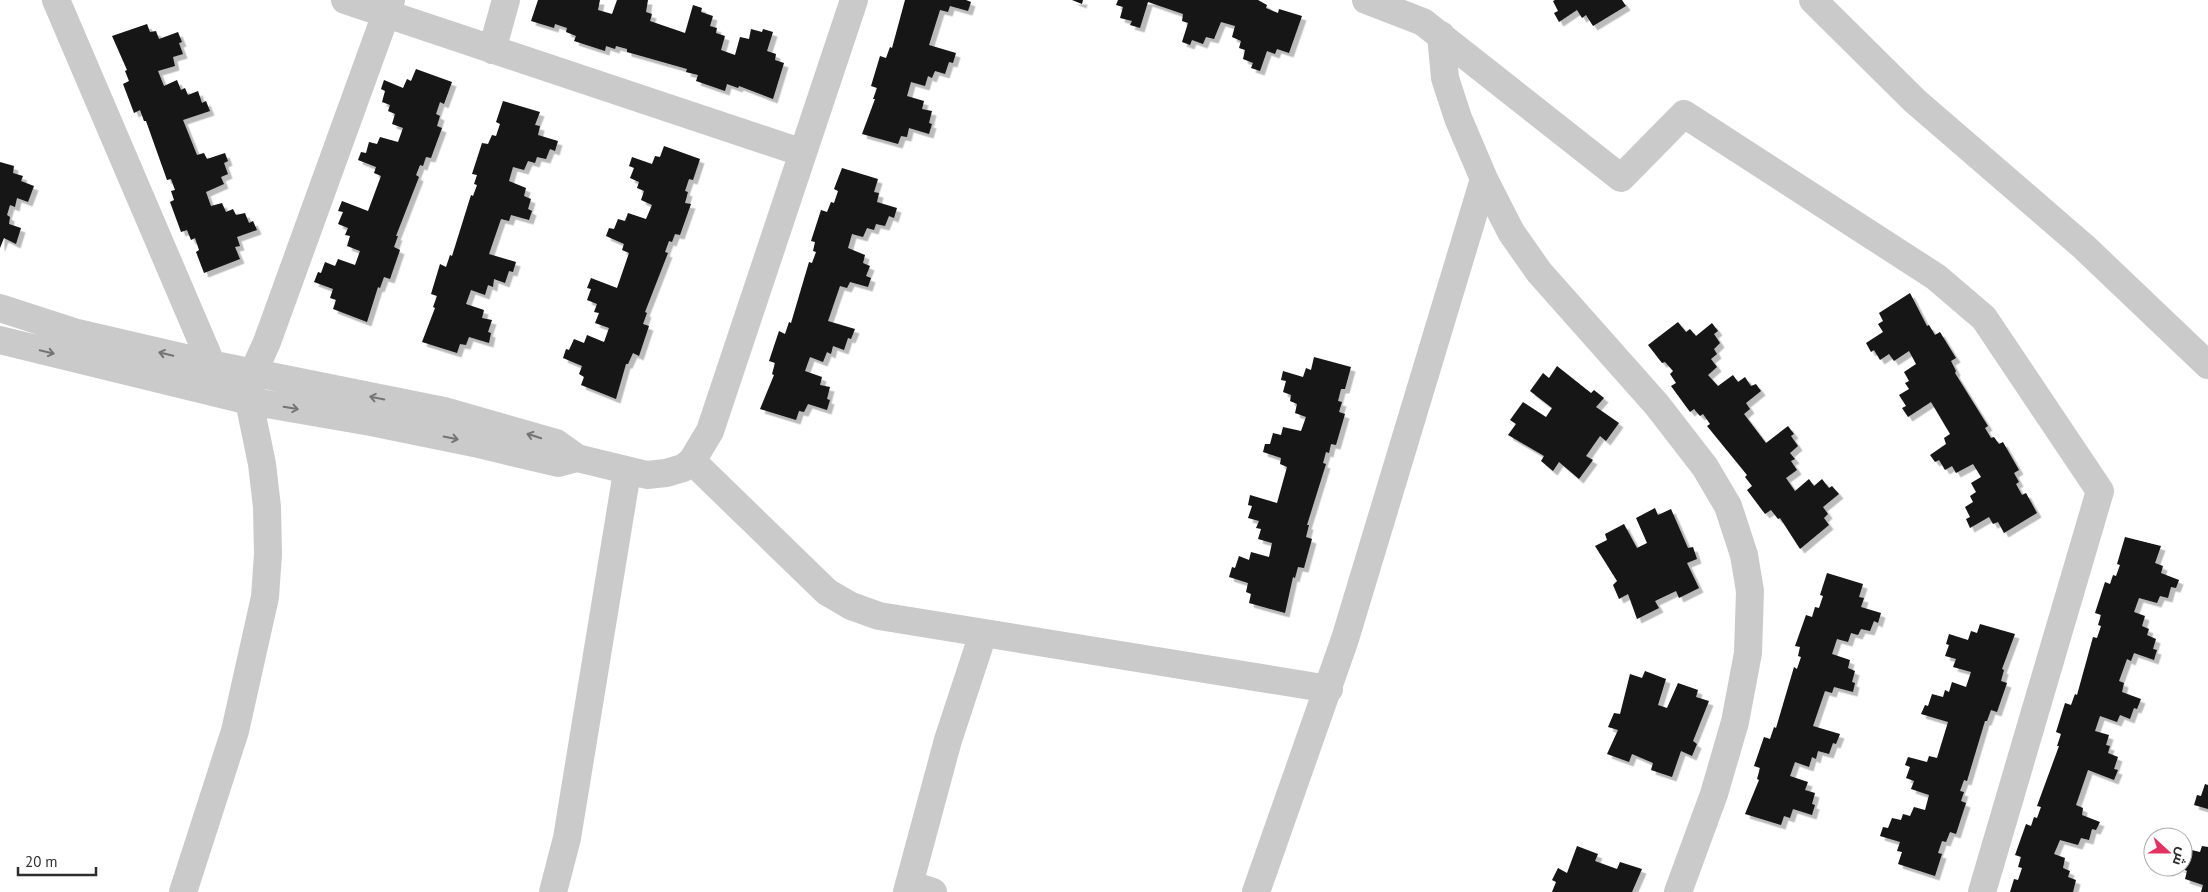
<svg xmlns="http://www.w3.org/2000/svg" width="2208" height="892" font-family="'PT Sans',Cairo,sans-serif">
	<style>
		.building { fill: #141414; filter: url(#shadow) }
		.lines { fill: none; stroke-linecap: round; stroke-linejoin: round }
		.minor { stroke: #cacaca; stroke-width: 28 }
		.oneway { stroke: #747474 }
	</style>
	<defs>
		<filter id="shadow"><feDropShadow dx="4.5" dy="4.5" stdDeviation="0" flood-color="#0004"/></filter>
	</defs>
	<rect width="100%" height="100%" fill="#fff"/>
	<!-- building -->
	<path class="building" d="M538,0H600L598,10L612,14L617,0H648L646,12L652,14L650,21L685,33L693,5L702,8L701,12L713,16L710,26L717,28L716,33L725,36L721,50L735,55L740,37L749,39L751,29L762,32L763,29L773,32L767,51L776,54L775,60L784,63L773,99L739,86L738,88L727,84L725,91L696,81L698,75L686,72L687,69L627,52V49L616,46L615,49L606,46L605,51L574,41L576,36L566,32L567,28L555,24L554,28L531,21Z
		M905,0H966L971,2L968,11L950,6L948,12L940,10L929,45L956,53L953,63L949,62L945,74L935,71L932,78L928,76L925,86L911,82L907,96L924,101L922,109L932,111L929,123L932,124L929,134L909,128L907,137L901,136L898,144L862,134L875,99H873L877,88L871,86L880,56L886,58L890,47L892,48Z
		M1072,0H1083L1082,4Z
		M1118,0H1258L1267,5L1266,8L1278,13L1279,9L1302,16L1289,53L1277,49L1275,54L1267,51L1260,71L1251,68L1253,63L1243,59L1245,50L1239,48L1241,41L1232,37L1235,26L1221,22L1214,39L1206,37L1203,44L1192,40L1190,45L1182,42L1188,23L1182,21L1183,14L1148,2L1140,28L1130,25L1132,21L1120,18L1123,7L1116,5Z
		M1555,0H1622L1626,6L1593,26L1586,15L1582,18L1577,10L1559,22L1554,13L1558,11L1553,1Z
		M147,24L150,32L156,31L159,39L178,32L182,42L179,43L183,54L173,57L175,66L158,71L164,86L177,80L181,90L185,88L188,95L198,91L202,103L206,101L210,111L183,120L197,155L204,153L207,159L225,153L228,161L224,163L228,174L221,177L224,184L206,192L211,206L222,203L226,212L233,209L236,215L245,213L249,223L253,221L257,230L237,237L240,246L235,247L240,259L204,273L196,252L199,250L195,238L191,240L187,230L181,232L170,202L174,200L171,191L175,190L171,179L167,180L146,121H144L140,110L134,113L123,84L129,81L125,71L127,70L112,36Z
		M416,69L452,82L444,104L440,102L436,114L440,116L437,126L442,128L431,158L426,157L423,166L420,165L416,175L419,177L396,236H398L394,247L400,250L390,279L384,277L380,288L378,287L367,322L333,309L336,300L330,298L333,289L314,282L318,272L321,273L325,262L335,266L338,259L355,265L360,251L347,246L350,236L345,235L348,228L338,224L343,212L338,211L342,201L368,211L381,176L374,173L376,167L358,160L361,152L366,153L369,142L377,144L380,137L398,142L403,128L392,124L395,114L388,111L390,105L382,102L385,91L381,89L384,80L403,88L407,79L411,81Z
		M503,101L540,112L535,125L540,126L538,135L558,141L555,151L550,149L546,159L537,157L535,163L528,161L524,170L513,167L509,181L526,188L524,196L531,199L528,209L532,211L529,220L511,215L509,221L501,219L489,254L516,262L513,272L509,271L505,283L494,279L493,287L488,285L485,295L471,290L466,304L484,310L482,318L492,320L488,332L491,333L489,343L469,337L466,345L460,344L457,353L422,342L435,308L433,307L437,296L431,294L440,264L446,267L450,255L452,256L471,195L473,196L477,185L474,184L477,175L472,174L482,143L488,144L492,135L496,136L500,124L496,122Z
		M664,146L700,159L693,180L689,179L685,191L688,192L685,203L691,204L680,235L675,234L672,242L669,241L665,252L668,253L645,312L647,313L643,324L649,326L639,356L633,353L628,364H626L616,399L581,385L584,377L579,374L582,366L563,358L566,349L569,350L574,339L584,343L587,335L604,342L609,328L595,323L599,313L594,312L597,304L587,300L591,289L587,288L591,278L617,288L629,253L622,250L624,244L606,236L609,228L614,229L618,219L625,221L628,213L646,219L652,205L641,200L644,191L637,188L639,182L630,178L634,168L629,166L632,157L652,164L655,156L660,157Z
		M0,162L14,166L13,173L23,176L21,181L34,186L28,202L17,198L15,207L10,205L7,215L10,217L9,224L21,228L16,244L4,238L0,248Z
		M842,168L878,179L874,192L879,193L877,202L897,208L894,218L889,216L885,226L876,224L874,230L867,228L863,237L852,234L848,248L865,255L863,263L870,266L866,276L871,278L868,287L850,282L847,288L840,286L828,321L855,329L851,339L848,338L844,350L833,346L831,354L827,352L823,362L810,357L805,371L822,377L820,385L830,387L827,399L830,400L827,410L808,404L804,412L799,411L796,420L760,409L774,375L772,374L775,363L769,361L779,331L785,334L789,322L791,323L809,262L812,263L816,252L813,251L815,242L811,241L821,210L827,212L831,202L834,203L838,191L834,189Z
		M1910,293L1927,326L1929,325L1935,335L1940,332L1956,358L1951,361L1956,371L1955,373L1988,426L1985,428L1991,438L1994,437L1999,444L2003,442L2019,470L2014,473L2019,482L2016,484L2022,495L2026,493L2037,513L2004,533L1998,522L1993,524L1989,517L1970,528L1966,519L1970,517L1965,507L1973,502L1970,496L1976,492L1971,483L1981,477L1973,464L1956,473L1952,466L1945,470L1939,460L1935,462L1930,455L1946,444L1944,438L1950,434L1931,402L1908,417L1902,408L1906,406L1899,395L1909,389L1905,383L1909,381L1904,372L1916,364L1909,351L1894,361L1889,354L1880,360L1874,350L1871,352L1866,343L1883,332L1878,324L1883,321L1879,313Z
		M1678,322L1686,332L1690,329L1696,336L1712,323L1718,331L1714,334L1720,343L1714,349L1717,354L1711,359L1717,367L1708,375L1718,386L1733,375L1738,382L1745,377L1751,386L1756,384L1761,391L1746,403L1750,409L1744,414L1766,443L1788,426L1794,434L1791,436L1798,446L1790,453L1795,459L1791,461L1797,470L1786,478L1795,491L1809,479L1814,486L1822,479L1829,488L1832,486L1839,494L1823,507L1828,514L1824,518L1829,525L1800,549L1780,518L1778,519L1771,510L1765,514L1747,490L1752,486L1745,477L1747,475L1707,426L1710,424L1703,414L1700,416L1694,409L1690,412L1671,386L1676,383L1670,374L1673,371L1665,362L1662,363L1648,345Z
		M1314,357L1351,367L1345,389H1341L1338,401L1342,402L1339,412L1345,414L1336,445L1331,444L1329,453L1326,452L1323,463L1326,464L1307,525H1309L1306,537L1312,539L1304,568L1298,567L1295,578L1293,577L1285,613L1249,603L1251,594L1246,592L1248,583L1229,577L1232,567L1235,568L1239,556L1249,560L1251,552L1269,557L1272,543L1258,539L1261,529L1256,528L1259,521L1248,518L1252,506L1248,505L1250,495L1277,503L1287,467L1280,464L1281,458L1263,452L1265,444H1270L1273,433L1281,435L1283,427L1301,431L1306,417L1295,413L1297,404L1290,401L1291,395L1283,392L1286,381L1281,380L1283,371L1303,377L1306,368L1311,370Z
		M1557,366L1591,393L1594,390L1604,398L1596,407L1619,423L1606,441L1600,436L1586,456L1593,460L1579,479L1559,462L1553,471L1541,461L1544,456L1508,435L1516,424L1510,420L1523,402L1546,417L1552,408L1530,391L1543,373L1549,378Z
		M1655,508L1658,515L1671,509L1688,548L1693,547L1697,559L1687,563L1699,588L1679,598L1676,591L1655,601L1659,608L1637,619L1628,594L1619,599L1613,585L1617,581L1595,546L1607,540L1605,534L1624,524L1637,548L1647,543L1636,518Z
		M2125,537L2161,546L2155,563L2163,566L2161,573L2179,580L2176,588L2171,587L2168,598L2160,596L2157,603L2139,598L2134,612L2145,616L2142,626L2149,629L2147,635L2156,639L2153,649L2157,650L2154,660L2134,653L2131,661L2127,659L2119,681L2124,683L2122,692L2141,699L2137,709L2134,708L2130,719L2120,715L2117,722L2100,716L2095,731L2109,735L2106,745L2110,746L2108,753L2118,757L2114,769L2118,770L2114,780L2088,770L2076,805L2083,808L2082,815L2100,822L2096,830L2092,829L2089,840L2081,838L2078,845L2060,840L2054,854L2065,858L2063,868L2070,871L2068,877L2076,880L2073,892H2010L2014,879L2018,880L2022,868L2018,867L2021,857L2015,855L2026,824L2031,826L2034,817L2037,818L2041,807L2037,806L2059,746H2057L2061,734L2056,732L2065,703L2071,705L2075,694L2077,695L2093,637L2097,638L2101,626L2098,625L2101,615L2095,613L2105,582L2110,584L2113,575L2116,576L2120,565L2117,564Z
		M1827,573L1863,584L1859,597L1864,598L1861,607L1881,613L1878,623L1874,621L1870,631L1861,629L1858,635L1851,633L1848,642L1837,639L1832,654L1850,660L1848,668L1855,671L1852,682L1855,683L1853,692L1834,687L1832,693L1825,691L1813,726L1840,734L1836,744L1833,743L1829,754L1818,751L1816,759L1812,757L1809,767L1795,762L1790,776L1808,782L1805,790L1815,793L1812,804L1815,805L1812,815L1793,809L1790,818L1784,816L1781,825L1745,814L1759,780L1757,779L1760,768L1754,766L1764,737L1770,739L1774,727L1776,728L1794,667L1797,669L1801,657L1798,656L1800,647L1795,646L1806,615L1812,617L1815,607L1819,608L1823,596L1820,595Z
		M1980,624L2015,634L2002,669L2004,670L2001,681L2007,683L1997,712L1991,710L1987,721H1985L1967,781L1964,780L1960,791L1964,792L1961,801L1966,803L1956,834L1950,832L1946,842L1942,841L1938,853L1942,854L1935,876L1898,864L1902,852L1897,851L1900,842L1880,836L1883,827L1888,828L1892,818L1901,820L1903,814L1910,816L1914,807L1925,810L1929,795L1911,789L1914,781L1906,778L1910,767L1905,765L1908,757L1927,762L1929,756L1937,758L1948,722L1921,714L1925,705L1928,706L1932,694L1943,697L1945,690L1949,692L1952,682L1966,687L1971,672L1953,667L1956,659L1945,656L1949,645L1946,644L1949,634L1968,640L1971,631L1977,633Z
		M1645,671L1666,679L1658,705L1667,708L1678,683L1698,690L1696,697L1709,701L1693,741L1697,744L1692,756L1681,751L1672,777L1651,770L1653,763L1632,754L1629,762L1607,754L1618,730L1608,727L1614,713L1620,714L1630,674L1642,678Z
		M2205,784L2208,785V809L2194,805L2197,795L2201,796Z
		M1577,846L1598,854L1595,861L1617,869L1620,862L1642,869L1632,892H1552L1556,882L1552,880L1558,868L1567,873Z
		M2202,846L2208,847V892H2201L2203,885L2185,879L2187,871L2178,867H2183V848L2200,852Z"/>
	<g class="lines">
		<!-- minor -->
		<path class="minor" d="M56,0L212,365L222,374
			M345,0L803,153
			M1366,0L1423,22L1621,178L1684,114L1936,277L1984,318L2100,491L1982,892
			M1813,0L1915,101L2084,247L2208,365
			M1441,35L1445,78L1458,118L1484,179L1511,232L1539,272L1657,405L1705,467L1728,506L1744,555L1750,591L1748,653L1735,722L1714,794L1678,892
			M492,50L506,0
			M0,308L77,333L215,365L444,411L556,443L577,458L647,475L666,473L683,468L692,461L710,431L854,0
			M0,340L249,401L371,422L474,443L558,463L577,458
			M692,461L827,592L851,606L879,616L1329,689
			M909,884L933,892
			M183,892L235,731L265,597L268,554L267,507L262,464L249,401L253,373L267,342L391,0
			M553,892L567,838L627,472
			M907,892L948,740L983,634
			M1256,892L1345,639L1484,179"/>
	</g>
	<!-- one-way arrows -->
	<defs><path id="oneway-shaft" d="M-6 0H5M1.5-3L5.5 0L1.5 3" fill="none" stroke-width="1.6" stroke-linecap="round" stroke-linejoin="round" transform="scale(1.25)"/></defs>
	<g class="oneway">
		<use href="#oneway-shaft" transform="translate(47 352) rotate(14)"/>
		<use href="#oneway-shaft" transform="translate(166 354) rotate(-167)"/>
		<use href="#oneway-shaft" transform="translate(377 398) rotate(-169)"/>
		<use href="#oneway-shaft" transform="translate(291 408) rotate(10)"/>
		<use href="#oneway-shaft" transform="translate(534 436) rotate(-162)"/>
		<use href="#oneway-shaft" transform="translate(451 438) rotate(11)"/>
	</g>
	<!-- north arrow -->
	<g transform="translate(2168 852) rotate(111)"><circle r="24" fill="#ffffff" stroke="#ababab"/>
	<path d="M0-4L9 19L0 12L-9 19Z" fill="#e33162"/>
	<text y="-8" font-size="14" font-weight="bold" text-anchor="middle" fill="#2d2d2d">ش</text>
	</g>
	<!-- scale -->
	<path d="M18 867v8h78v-8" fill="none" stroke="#2d2d2d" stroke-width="2.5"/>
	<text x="25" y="867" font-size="15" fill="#2d2d2d" stroke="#ffffff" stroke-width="4" paint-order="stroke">20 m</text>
</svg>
